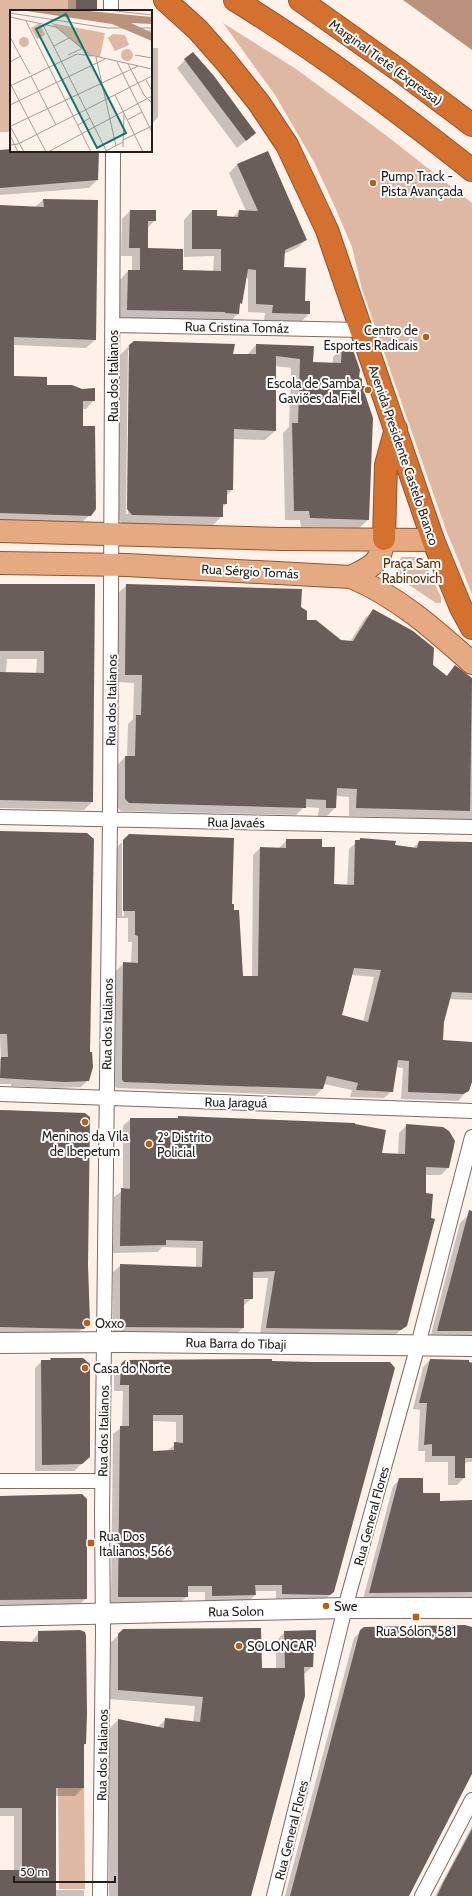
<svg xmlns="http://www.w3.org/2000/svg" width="472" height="1896" font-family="Cabin,sans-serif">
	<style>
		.green { fill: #deb8a2 }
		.water { fill: #ba927c }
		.shadow { fill: #0003; fill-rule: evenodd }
		.building { fill: #695e59; fill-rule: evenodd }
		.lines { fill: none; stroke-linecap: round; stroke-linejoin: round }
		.street-casing { stroke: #796e68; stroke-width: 16 }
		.secondary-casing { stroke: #796e68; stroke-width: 22 }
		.primary-casing { stroke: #965428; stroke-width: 24 }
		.highway-casing { stroke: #965428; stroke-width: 24 }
		.street { stroke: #fff; stroke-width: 14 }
		.secondary { stroke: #fff; stroke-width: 20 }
		.primary { stroke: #e5aa82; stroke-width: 22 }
		.highway { stroke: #d4712e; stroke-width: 22 }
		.poi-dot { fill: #bc5d16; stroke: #fff; stroke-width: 1.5 }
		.labels { text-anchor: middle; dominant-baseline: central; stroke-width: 4; stroke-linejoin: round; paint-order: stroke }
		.street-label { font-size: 13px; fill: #241f1d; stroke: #fff }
		.poi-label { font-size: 13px; fill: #241f1d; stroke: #fff; text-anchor: start }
		.park-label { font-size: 13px; fill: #5b2802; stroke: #fff }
		.inset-road { fill: none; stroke: #a69d98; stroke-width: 1 }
		.view { fill: #0f766e; fill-opacity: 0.15; stroke: #0f766e; stroke-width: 2 }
		.inset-edge { fill: none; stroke: #241f1d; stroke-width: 2 }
	</style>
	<rect width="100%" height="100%" fill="#fdf1ea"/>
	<!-- green -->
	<path class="green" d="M0,0H76V11H11V132H0Z
		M223,23L296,69L383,133L472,203V594L446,530L362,289L352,247L335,207L314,162L275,95Z
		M401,557H419L423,559L441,597V603H436L397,577L396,574Z
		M58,1788H84L85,1889H59Z"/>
	<!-- water -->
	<path class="water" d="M403,0H472V50Z"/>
	<!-- shadow -->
	<path class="shadow" d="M68,0H97V11H68Z
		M151,48H158V117L151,125Z
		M185,60L255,133L237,148L177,68Z
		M11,150L97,151V180L89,188L0,195V151Z
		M238,164L306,240L297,248L284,254L283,268L304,302L309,314L301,322L264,321L265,313L248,312V278H246L238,313L230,322L217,321V320L119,318L120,280L128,271H132V256H121L122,219L130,211L155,220L147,229V249L182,271L213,272L214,256L184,257V220L192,211L216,217L232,218L239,211H246L229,173Z
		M43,200L97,201L95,340L86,348L13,345V377L94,400L86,409H82V427L90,515L81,523L0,522V206L35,207Z
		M256,345L313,347L312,363L333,364V357L342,348L363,392L369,519L359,528L301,527L300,520H285L283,433L289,427L291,368L275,366V431L265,440L233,439L232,490L226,496V504L222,508V516L213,525L123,524L118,519L120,355L129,346L247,355ZM128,350H130L128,514H126Z
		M0,584L94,585L92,802L84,810L0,808ZM7,659H37L36,674L6,673Z
		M127,585L300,607L306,621L340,641L350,642L365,618L374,610L446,677L455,666L472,680V820L349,816V797L336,796L335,808L327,816H318L319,808L304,807L296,815L121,811L117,807V766L125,757H127L128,724L133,719L134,683L118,682V593Z
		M0,832L88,1080L81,1087L58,1088L11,1086V1084H0V1058H1L0,1040Z
		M360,839L413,848L419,842L472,869V1000L449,999L443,1022L442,1041L472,1043V1079L469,1089L458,1101L401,1099L403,1068L396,1067L392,1091L384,1098L350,1097L352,1090L324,1084L322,1089L315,1096L117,1088L115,1087L116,971L123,964H131L132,942H128V918H116V848L122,842V916H124V841L231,905L242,977H252L253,855L260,848H279L287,840L321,848L333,885L347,886L349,849ZM352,975L374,977L363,1022L341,1016Z
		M0,1110L85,1114L89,1322L77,1334H0Z
		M130,1119L381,1154L398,1155L399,1133L407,1125L443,1128L452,1136L454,1147L448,1168L441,1175H425L406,1325L393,1337L260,1335L268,1278H252V1298L243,1306V1328L235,1335L113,1334V1272L121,1265L196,1268V1248L162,1247L158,1252L113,1253L114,1197L123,1190V1126Z
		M468,1215H472V1338H430L460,1223Z
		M271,1360L333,1591L326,1599L276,1600V1591H255V1595L248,1602L205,1603V1592H187V1596L180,1603L111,1604L113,1434L122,1427L123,1391H114V1372L125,1361ZM152,1421L176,1422V1444L168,1450L152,1452Z
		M430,1360L472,1362V1462H467L464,1465V1478L457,1485H448V1462H425V1451H418L420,1410L413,1409L423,1367Z
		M42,1361L89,1457L74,1471H35V1368Z
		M400,1479L439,1503L472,1501V1598L363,1599L393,1486Z
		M81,1495L86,1598L80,1604L0,1605V1496Z
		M472,1627V1772L408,1896H285L354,1638L364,1628Z
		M124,1630L261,1669H276V1641L285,1632L315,1646L313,1649L312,1667L303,1675L251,1896H109V1729L118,1720L157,1728L166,1719L193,1722L195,1706L109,1699L110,1643Z
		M39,1632L85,1744L83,1746V1788L75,1796H55V1890H84V1896H0V1871H14V1816H0V1642L31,1643Z
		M472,1826V1896H435Z"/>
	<!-- building -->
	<path class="building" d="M76,0H97V11H76Z
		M193,52L214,76L256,133L246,141L184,59Z
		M11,149V151H99L98,180L0,188V150Z
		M268,151L307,240L285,250L284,267L306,268L305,301H310V314L272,313L273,305L256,304V270L248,269L242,304L240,303L239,314L225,313V312L127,310L128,270H140V248H129L130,210H156V221H148V248L183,249V270L221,271V249H192V210H217V216L238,217L239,210L258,211L237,164Z
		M43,199L98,200L96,340L14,337V376L47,377V385H72L82,389L95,388V401H83V426H95L96,509L91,516L0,513V205L44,207Z
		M134,341L235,344L233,354H256V344L314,346L313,362L341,363L342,347H352L360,370L359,377L362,379V386H365L364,391L373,418L369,520L310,518L309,511H294L292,423H298L300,359L276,356V431L234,429L233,490H227V504H223V517L132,515L127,509V507L129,345Z
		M0,584H95L93,802L0,800V672L44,673V651H0Z
		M126,584L302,589L301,607L307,611V620H316L341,640L353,641L373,609L413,631L434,648L433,665L447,676L455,665L472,678L470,811L356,808L357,789L337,788L336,808H326V800L306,799V808L129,803L125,799V756H135L136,715H141L142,675H125Z
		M0,831L87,833L94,839L90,1052H92L93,1067L89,1081L65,1082L0,1078L1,1057H8L7,1034H0Z
		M129,834L234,838L232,904H234V910H239L243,976H258L260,847L286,848V839H322V847H335L334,884L354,885L355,840H360V838L396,841L395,845L417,848L419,841L472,842V993L452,992L444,1022L443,1040L472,1042V1082L469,1091L463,1094L408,1092L409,1061L398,1060L393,1092L356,1090L358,1083L327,1076L323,1089L124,1082L122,1080V1061L123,962L138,963V936L135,935V911H123V840ZM354,968L381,970L368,1022L342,1015Z
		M0,1110L85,1113L90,1117L88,1265L90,1323L84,1329L0,1327Z
		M178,1116L355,1123V1124L386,1130L382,1153L405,1154L406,1124L443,1127L449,1131L455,1141L449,1168L426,1167V1193L433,1194L431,1218L435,1219L407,1326L401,1330L266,1328L275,1271L253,1272V1299H244V1328L120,1327V1264L202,1267L203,1241L166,1240V1245L120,1246L121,1188L130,1189V1118H178Z
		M469,1210L472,1211V1331H437Z
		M50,1358H83L90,1364V1457L82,1464L42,1465L41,1360H51Z
		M272,1359V1361L313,1362H390L395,1368L334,1592L330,1595L282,1594V1585H255L256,1595L212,1596V1586H188V1597H118L120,1426H129V1385H120L121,1364L125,1360ZM153,1415H183V1443L174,1442V1450L153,1451Z
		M430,1359L469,1360V1362L472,1363V1458H465V1478H455V1456H432V1444L424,1445L427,1403H419Z
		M399,1478H423V1493H440V1501L472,1500V1592L369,1593Z
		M82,1494L87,1499V1599L0,1600V1496Z
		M465,1625L472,1627V1774L409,1896H290L360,1630L364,1627Z
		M261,1628L262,1668H285L284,1631L316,1630V1647H314L313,1667H304L305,1696L251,1896H118V1719L164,1728L165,1718L200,1722L203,1697L118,1690V1634L123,1629Z
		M80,1630L85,1632L86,1636L87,1714L86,1744H84V1788H56V1896H0V1870H22V1808H0V1641L38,1642V1631Z
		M472,1829V1896H437L443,1883Z"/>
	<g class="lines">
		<!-- street casing -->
		<g class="street-casing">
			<path id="street" d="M111,0V11
				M113,325L362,330
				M0,817L472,827
				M0,1094L472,1111
				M0,1481H102
				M100,1896L103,1632L102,1512L110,819L113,151
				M274,1896L345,1608L418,1345L472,1137
				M422,1896L472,1800"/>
		</g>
		<!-- secondary casing -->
		<g class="secondary-casing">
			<path id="secondary" d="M0,1343L124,1342L472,1346
				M0,1616L345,1608H472"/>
		</g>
		<!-- primary casing -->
		<g class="primary-casing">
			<path id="primary" d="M0,531L282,539L433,540
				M0,563L127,565L351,577C397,596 435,630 472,663
				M351,577C372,566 380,565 384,539"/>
		</g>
		<!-- highway casing -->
		<g class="highway-casing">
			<path id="highway" d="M165,0L198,30L227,63L259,103L287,145L327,230L433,540L461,608L472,628
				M235,0C318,51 396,110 472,170
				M300,0L400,71L472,125
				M384,539L386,465L396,429"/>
		</g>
		<!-- street -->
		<use href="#street" class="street"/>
		<!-- secondary -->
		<use href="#secondary" class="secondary"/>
		<!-- primary -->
		<use href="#primary" class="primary"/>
		<!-- highway -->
		<use href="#highway" class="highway"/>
	</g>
	<!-- markers -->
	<g class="poi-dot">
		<circle cx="373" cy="183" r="4"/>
		<circle cx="426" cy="337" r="4"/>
		<circle cx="368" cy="390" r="4"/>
		<circle cx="85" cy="1122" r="4"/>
		<circle cx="149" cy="1144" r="4"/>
		<circle cx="87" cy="1323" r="4"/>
		<circle cx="85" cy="1368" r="4"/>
		<rect x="87" y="1539" width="8" height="8" rx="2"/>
		<circle cx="326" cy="1606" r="4"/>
		<rect x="412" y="1613" width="8" height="8" rx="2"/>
		<circle cx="239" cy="1646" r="4"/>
	</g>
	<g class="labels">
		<!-- street labels -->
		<g class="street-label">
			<text transform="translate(386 62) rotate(36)">Marginal Tietê (Expressa)</text>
			<text transform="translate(237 327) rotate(1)">Rua Cristina Tomáz</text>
			<text transform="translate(113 376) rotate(-90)">Rua dos Italianos</text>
			<text transform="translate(404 455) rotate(71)">Avenida Presidente Castelo Branco</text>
			<text transform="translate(250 571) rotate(3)">Rua Sérgio Tomás</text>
			<text transform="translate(111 700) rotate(-89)">Rua dos Italianos</text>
			<text transform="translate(236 822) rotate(1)">Rua Javaés</text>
			<text transform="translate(107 1024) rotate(-89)">Rua dos Italianos</text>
			<text transform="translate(236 1102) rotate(1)">Rua Jaraguá</text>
			<text transform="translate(236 1343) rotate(1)">Rua Barra do Tibaji</text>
			<text transform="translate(103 1431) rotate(-89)">Rua dos Italianos</text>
			<text transform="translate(371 1516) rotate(-75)">Rua General Flores</text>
			<text transform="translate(236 1611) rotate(-1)">Rua Solon</text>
			<text transform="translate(102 1755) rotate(-89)">Rua dos Italianos</text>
			<text transform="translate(291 1830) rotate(-76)">Rua General Flores</text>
		</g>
		<!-- poi labels -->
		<g class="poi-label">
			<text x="381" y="176">Pump Track -<tspan x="381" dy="15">Pista Avançada</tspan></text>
			<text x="418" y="330" text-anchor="end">Centro de<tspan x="418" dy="15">Esportes Radicais</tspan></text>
			<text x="360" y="383" text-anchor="end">Escola de Samba<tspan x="360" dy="15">Gaviões da Fiel</tspan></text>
			<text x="85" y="1136" text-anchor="middle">Meninos da Vila<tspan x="85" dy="15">de Ibepetum</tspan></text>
			<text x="157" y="1137">2º Distrito<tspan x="157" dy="15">Policial</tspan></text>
			<text x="95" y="1323">Oxxo</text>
			<text x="93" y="1368">Casa do Norte</text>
			<text x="99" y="1536">Rua Dos<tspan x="99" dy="15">Italianos, 566</tspan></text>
			<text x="334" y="1606">Swe</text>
			<text x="416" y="1631" text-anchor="middle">Rua Sólon, 581</text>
			<text x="247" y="1646">SOLONCAR</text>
		</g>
		<!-- park labels -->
		<g class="park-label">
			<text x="412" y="563">Praça Sam<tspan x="412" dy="15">Rabinovich</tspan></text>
		</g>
	</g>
	<!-- overview -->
	<g transform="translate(10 10)">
		<rect width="142" height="142" fill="#fdf1ea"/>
		<path d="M30,13L35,25L27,29L21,18ZM41,13L95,23L90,47L78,44ZM103,24L115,25L119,35L105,41L98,28ZM9 32a5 5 0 1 1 10 0a5 5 0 1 1-10 0ZM111 45a6 6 0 1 1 12 0a6 6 0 1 1-12 0Z" fill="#deb8a2"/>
		<path d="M10,0H68L142,7V14L121,13L142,23V31L102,14Z" fill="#ba927c"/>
		<path class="inset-road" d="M98,0L142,5M0,3L97,18H142M0,7L46,17L80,45L142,59M16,11L81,142M33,15L97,142M122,21H142M0,27L20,64M44,36L59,28M58,45L71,39M125,45L142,48M86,47L106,136M0,52L11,46M107,52L142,122M118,54L134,85L142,93M21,66L46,115M136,70L142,81M0,73L36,142M0,76L67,44L82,46M105,85L133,142M0,95L95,49M117,110L132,102M68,115L80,108M0,116L14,142M1,116L128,56M0,125L8,142M113,130L142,116M0,135L8,134L142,66M113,137L114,104M38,142L142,86M94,142L113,132"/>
		<path class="view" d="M56,4L116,123L87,138L26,19Z"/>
		<rect width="142" height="142" class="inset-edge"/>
	</g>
	<!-- scale -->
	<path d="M14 1876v6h101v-6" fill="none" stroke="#241f1d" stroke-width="2"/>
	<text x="20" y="1876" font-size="12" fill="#241f1d" stroke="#ffffff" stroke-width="3" paint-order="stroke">50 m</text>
</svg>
